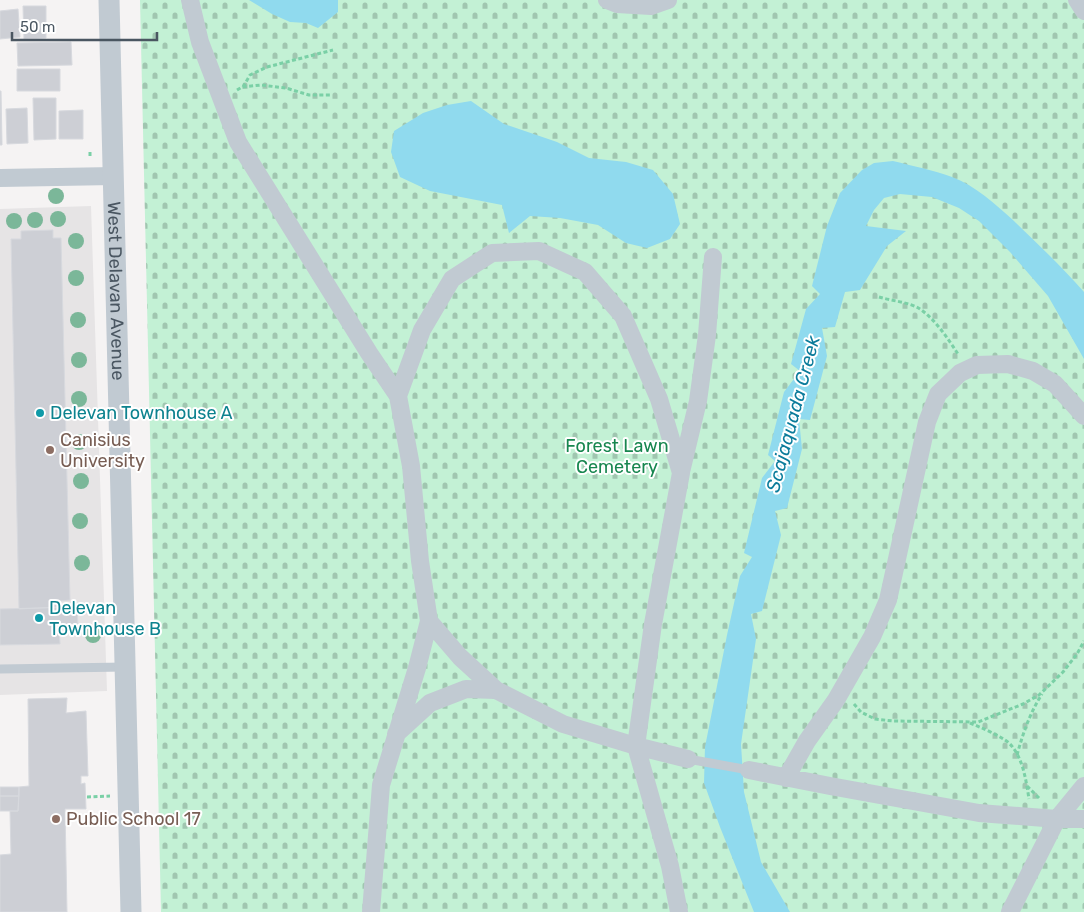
<svg xmlns="http://www.w3.org/2000/svg" width="1084" height="912" font-family="Rubik,sans-serif">
	<style>
		.education { fill: #e6e4e5 }
		.cemetery { fill: url(#cemetery-stones) }
		.water { fill: #90daee }
		.building { fill: #cdcfd5; stroke: #d7d9de }
		.lines { fill: none; stroke-linecap: round; stroke-linejoin: round }
		.path { stroke: #7ad0a6; stroke-width: 3; stroke-dasharray: 4 2.5; stroke-linecap: butt }
		.service { stroke: #c1cad2; stroke-width: 9 }
		.minor { stroke: #c1cad2; stroke-width: 18 }
		.tertiary { stroke: #c1cad2; stroke-width: 21 }
		.tree { fill: #7bb799 }
		.culture-dot { fill: #0f9aa8; stroke: #fff; stroke-width: 2 }
		.education-dot { fill: #8d6e63; stroke: #fff; stroke-width: 2 }
		.labels { text-anchor: middle; dominant-baseline: central; stroke-width: 4; stroke-linejoin: round; paint-order: stroke }
		.street-label { font-size: 18px; fill: #4a5661; stroke: #fff }
		.culture-label { font-size: 18px; fill: #0d838f; stroke: #fff; text-anchor: start }
		.education-label { font-size: 18px; fill: #785e54; stroke: #fff; text-anchor: start }
		.park-label { font-size: 18px; fill: #17864f; stroke: #fff }
		.water-label { font-size: 19px; font-style: italic; fill: #0c7c9b; stroke: #fff }
	</style>
	<defs>
		<pattern id="cemetery-stones" width="16" height="16" patternUnits="userSpaceOnUse" patternTransform="scale(1.25)"><rect width="16" height="16" fill="#c3f1d5"/><path d="M2 7V4a2 2 0 0 1 4 0v3zM10 15v-3a2 2 0 0 1 4 0v3z" fill="#a0c6b0"/></pattern>
	</defs>
	<rect width="100%" height="100%" fill="#f5f3f3"/>
	<!-- education -->
	<path class="education" d="M91,206L107,691L0,695V209Z"/>
	<!-- cemetery -->
	<path class="cemetery" d="M140,0H1084V912H161Z"/>
	<!-- water -->
	<path class="water" d="M249,0H338V12L318,28L306,23L290,22L272,14Z
		M471,101L504,124L557,142L589,158L626,162L653,170L673,194L680,224L670,239L647,248L626,243L598,225L560,218L530,216L509,233L502,205L430,191L400,177L391,152L394,131L423,113L447,105Z
		M893,161C913,166 933,170 952,177C976,186 995,204 1014,221C1038,244 1062,267 1084,292V359L1048,296L1010,252L979,221L959,208L932,197L900,194L884,198L874,210L866,226L906,231L887,246L860,290L845,292L835,327L822,328L827,356L810,420L799,419L802,449L787,508L775,511L781,535L762,611L751,614L756,639L741,744L744,792L761,862L790,912H754L720,827L704,783L705,747L727,635L740,576L752,557L744,553L762,478L775,461L768,455L784,392L800,371L791,364L806,309L820,294L812,286L827,226L840,193L862,170L874,163Z"/>
	<!-- building -->
	<path class="building" d="M23,6H46V38L24,39Z
		M18,9L20,37L0,39V11Z
		M71,42L72,65L18,66L17,43Z
		M17,69H60V91H17Z
		M0,91H1L2,145H0Z
		M33,98H56V139L34,140Z
		M27,108L28,143L7,144L6,109Z
		M83,110V139H59V111Z
		M53,230V238H61L70,600L60,601V607L19,609L11,239H21V231Z
		M77,607L78,627L59,628L60,644L0,645V609Z
		M67,698L66,713L86,711L88,776H81V784L85,783L86,809H65L67,912H0V855L11,854L10,811H18L19,787L29,786L28,699Z
		M0,787H19V796H0Z
		M0,796H19L18,811H0Z"/>
	<g class="lines">
		<!-- path -->
		<path class="path" d="M243,87L250,75L267,67L333,50
			M237,90L242,87L261,85L286,88L309,95H330
			M90,152V156
			M879,297C892,301 909,302 920,309C936,320 948,339 958,354
			M854,704L861,712L875,719L893,721L978,722L1023,704L1039,695L1063,672L1077,654L1084,641
			M970,723C980,727 1001,736 1009,743C1023,757 1026,780 1029,799
			M1017,755C1023,733 1030,713 1042,694
			M1027,786L1040,799
			M87,797L110,796"/>
		<!-- service -->
		<path class="service" d="M0,669L125,667
			M688,759L749,770"/>
		<!-- minor -->
		<path class="minor" d="M190,0L200,42L238,142L369,353L398,396L411,466L420,561L429,621L417,668L381,785L371,912
			M607,0L617,4L651,6L668,0
			M1077,0L1084,11
			M0,178L114,176
			M398,396L422,330L452,279L492,253L539,251L585,272L623,316L659,399L681,473L653,624L636,746L670,866L679,912
			M681,472L698,401L707,335L713,257
			M429,621L460,657L496,690L563,724L636,746L688,759
			M396,734L430,703L466,689L496,690
			M749,770L830,786L979,813L1057,819H1084
			M786,778L807,741L836,700L872,637L888,600L927,422L938,394L960,373L977,365L1008,364L1033,371L1055,384L1084,416
			M1010,912L1057,819L1084,786"/>
		<!-- tertiary -->
		<path class="tertiary" id="s1" d="M109,0L131,912"/>
	</g>
	<!-- trees -->
	<g class="tree">
		<circle cx="56" cy="196" r="8"/>
		<circle cx="58" cy="219" r="8"/>
		<circle cx="35" cy="220" r="8"/>
		<circle cx="14" cy="221" r="8"/>
		<circle cx="76" cy="241" r="8"/>
		<circle cx="76" cy="278" r="8"/>
		<circle cx="78" cy="320" r="8"/>
		<circle cx="79" cy="360" r="8"/>
		<circle cx="79" cy="399" r="8"/>
		<circle cx="79" cy="442" r="8"/>
		<circle cx="81" cy="481" r="8"/>
		<circle cx="80" cy="521" r="8"/>
		<circle cx="82" cy="563" r="8"/>
		<circle cx="93" cy="635" r="8"/>
	</g>
	<!-- markers -->
	<g class="culture-dot">
		<circle cx="40" cy="413" r="5"/>
		<circle cx="39" cy="618" r="5"/>
	</g>
	<g class="education-dot">
		<circle cx="50" cy="450" r="5"/>
		<circle cx="56" cy="819" r="5"/>
	</g>
	<g class="labels">
		<!-- street labels -->
		<g class="street-label">
			<text stroke="none"><textPath href="#s1" startOffset="291">West Delavan Avenue</textPath></text>
		</g>
		<!-- culture labels -->
		<g class="culture-label">
			<text x="50" y="413">Delevan Townhouse A</text>
			<text x="49" y="608">Delevan<tspan x="49" dy="21">Townhouse B</tspan></text>
		</g>
		<!-- education labels -->
		<g class="education-label">
			<text x="60" y="440">Canisius<tspan x="60" dy="21">University</tspan></text>
			<text x="66" y="819">Public School 17</text>
		</g>
		<!-- park labels -->
		<g class="park-label">
			<text x="617" y="446">Forest Lawn<tspan x="617" dy="21">Cemetery</tspan></text>
		</g>
		<!-- water labels -->
		<g class="water-label">
			<text transform="translate(793 414) rotate(-75)">Scajaquada Creek</text>
		</g>
	</g>
	<!-- scale -->
	<path d="M12 32v8h145v-8" fill="none" stroke="#4a5661" stroke-width="2.5"/>
	<text x="20" y="32" font-size="15" fill="#4a5661" stroke="#ffffff" stroke-width="4" paint-order="stroke">50 m</text>
</svg>
